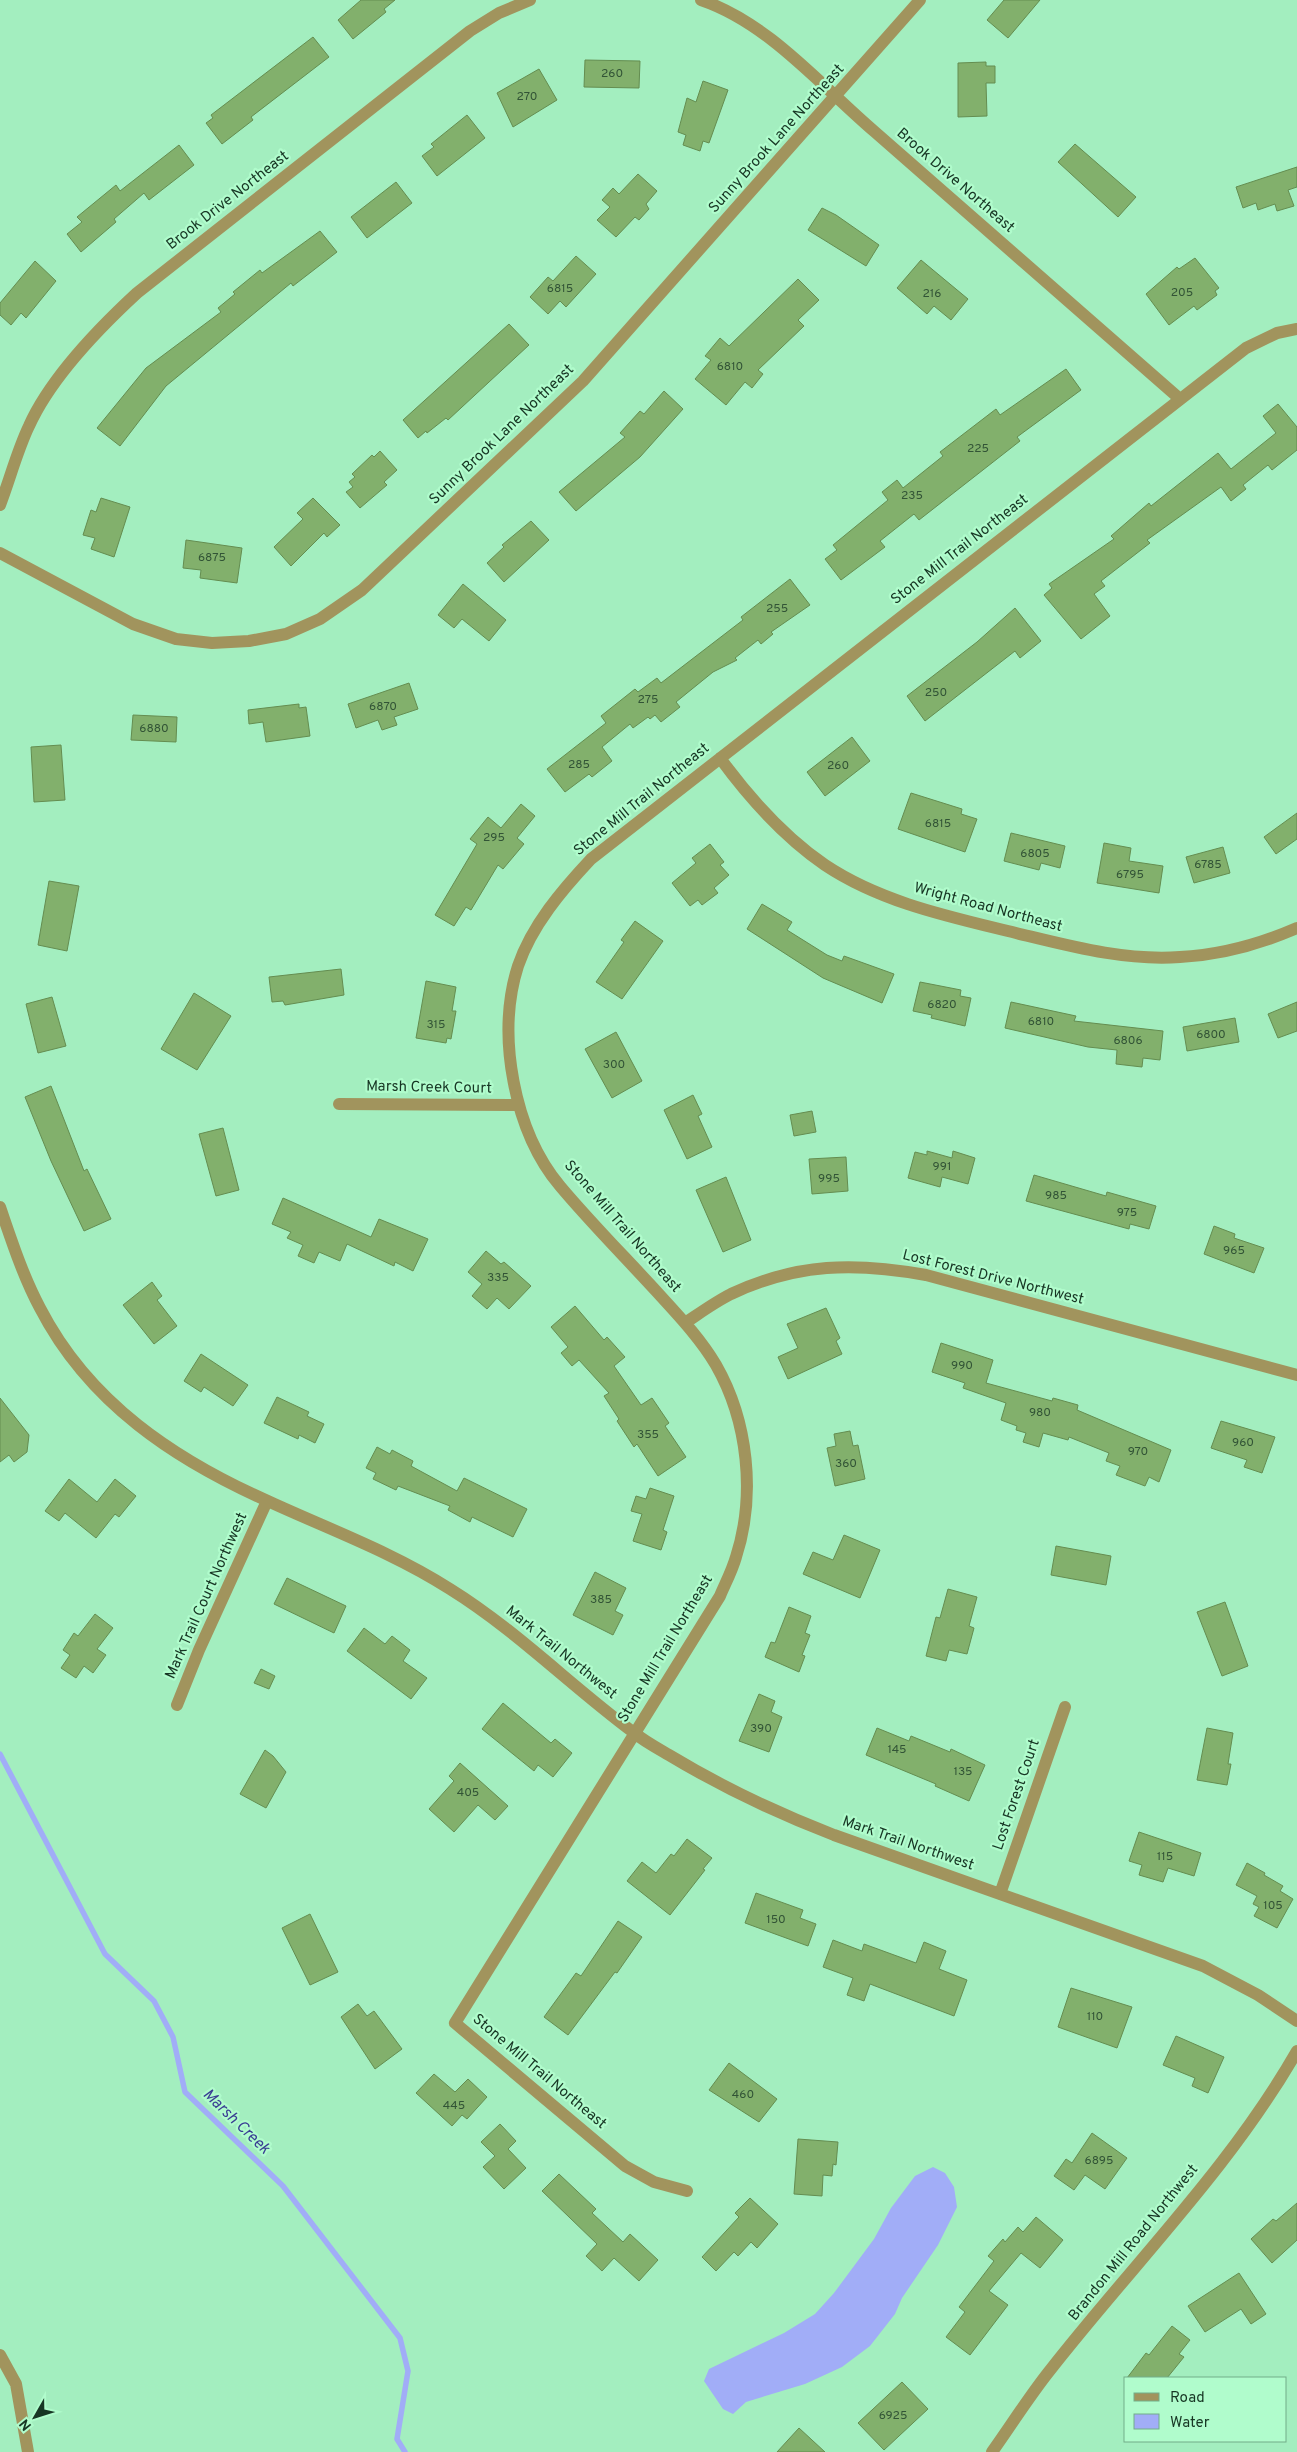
<svg xmlns="http://www.w3.org/2000/svg" width="1297" height="2452" font-family="Overpass,sans-serif">
	<style>
		.water { fill: #a1adf7 }
		.lines { fill: none; stroke-linecap: round; stroke-linejoin: round }
		.stream { stroke: #a1adf7; stroke-width: 5.5 }
		.building { fill: #82b06c; stroke: #648d50 }
		.minor { stroke: #a1945d; stroke-width: 12 }
		.labels { text-anchor: middle; dominant-baseline: central; stroke-width: 4.5; stroke-linejoin: round; paint-order: stroke }
		.number-label { font-size: 12px; fill: #325436 }
		.street-label { font-size: 15px; fill: #173624; stroke: #b0fccc }
		.water-label { font-size: 16px; font-style: italic; fill: #3a3e93; stroke: #b0fccc }
	</style>
	<rect width="100%" height="100%" fill="#a3eebf"/>
	<!-- water -->
	<path class="water" d="M933,2167L945,2173L954,2187L957,2207L938,2245L902,2298L895,2314L870,2346L842,2367L805,2384L746,2402L733,2414L723,2409L704,2381L709,2369L784,2333L815,2314L834,2293L874,2239L891,2208L915,2176Z"/>
	<g class="lines">
		<!-- stream -->
		<path class="stream" d="M0,1754L105,1954L154,2001L173,2037L185,2092L283,2186L400,2338L408,2371L397,2439L405,2452"/>
	</g>
	<!-- building -->
	<path class="building" d="M361,0H395L384,9L386,12L353,39L338,20Z
		M1004,0H1040L1008,38L987,20Z
		M313,37L329,57L251,117L253,120L222,144L206,123L213,118L211,115Z
		M585,60L640,61L639,88L584,87Z
		M986,62V66H995V83H986L987,116L958,117V63Z
		M539,69L557,100L513,127L497,93Z
		M703,81L728,90L709,143L703,141L700,151L683,145L686,135L678,132L687,98L696,102Z
		M467,115L485,138L437,176L422,156L434,147L431,144Z
		M1075,144L1136,197L1118,217L1058,162Z
		M179,145L194,165L149,200L144,193L114,219L116,222L81,252L67,234L82,222L77,217L116,185L120,191Z
		M1297,167V187L1288,190L1294,206L1277,211L1275,204L1258,210L1256,203L1243,208L1236,187Z
		M638,174L657,191L646,204L649,209L639,220L635,217L616,237L597,220L610,207L602,200L613,188L619,194Z
		M396,182L412,203L367,238L351,217Z
		M822,208L836,215L879,245L866,266L808,230Z
		M320,231L337,252L293,286L291,283L166,386L120,446L97,428L146,368L221,312L218,308L235,294L233,292L260,270L262,273Z
		M576,256L596,274L566,307L560,301L548,314L530,297L548,277L553,281Z
		M1195,258L1219,288L1215,291L1217,295L1197,310L1194,306L1169,325L1146,294L1177,267L1179,269Z
		M921,260L968,299L951,320L934,306L927,314L897,288Z
		M35,261L56,281L26,318L21,313L11,325L0,315V303Z
		M798,279L819,300L798,320L804,326L758,370L763,374L752,388L745,382L726,405L695,379L711,360L705,356L720,338L729,346Z
		M509,324L529,345L448,420L446,418L427,433L426,431L418,438L403,420Z
		M1066,369L1081,390L1017,437L1020,441L919,520L914,514L880,541L885,547L841,580L825,559L837,550L833,545L888,500L882,492L897,480L903,488L943,456L940,452L996,409L1000,415Z
		M664,391L683,409L640,457L576,511L559,492L625,437L620,433L640,411L644,414Z
		M1278,404L1297,427V450L1272,470L1268,465L1243,485L1246,489L1231,501L1221,487L1147,540L1150,543L1101,581L1105,586L1094,594L1110,616L1081,639L1044,595L1052,588L1049,584L1114,539L1111,536L1149,503L1151,506L1218,453L1231,469L1276,433L1263,416Z
		M380,451L397,470L384,482L387,485L360,508L346,492L353,487L349,482L355,477L352,474L372,455L374,457Z
		M101,498L130,507L114,557L91,549L95,538L83,535L91,510L96,512Z
		M313,498L340,525L327,537L324,533L291,566L274,547L303,519L297,513Z
		M531,521L549,540L504,582L487,563L504,547L502,545Z
		M186,540L242,548L237,583L200,578L201,570L183,568Z
		M790,579L810,605L771,632L773,634L761,644L758,640L735,658L737,660L713,672L676,702L680,707L661,722L655,715L650,719L648,717L633,728L630,724L602,747L612,761L592,777L589,774L565,792L547,769L606,723L601,716L635,689L638,692L657,678L661,683L743,620L741,617Z
		M463,584L506,620L489,641L462,619L454,628L438,615Z
		M1015,608L1041,641L1020,658L1015,651L925,721L907,696L977,642Z
		M409,683L418,709L394,717L397,725L382,730L378,720L356,728L348,704Z
		M299,704V708L306,707L310,736L266,742L263,722L249,724L248,710Z
		M133,715L177,717L176,742L131,740Z
		M852,737L870,761L825,796L807,772Z
		M61,745L65,800L34,802L31,747Z
		M911,793L962,809L961,814L977,819L965,852L898,829Z
		M521,804L535,816L517,838L524,844L503,869L498,865L471,910L466,907L454,926L435,915L477,844L470,839L488,817L501,828Z
		M1297,813V839L1276,854L1264,837Z
		M1011,833L1065,846L1060,868L1041,863L1039,870L1004,861Z
		M1104,843L1131,848L1129,861L1163,866L1159,893L1097,883Z
		M710,844L724,862L720,865L729,875L714,888L718,893L702,905L698,900L690,906L672,883L696,863L692,858Z
		M1223,847L1230,873L1194,883L1186,857Z
		M49,881L79,886L67,951L38,945Z
		M762,904L792,922L787,930L827,955L842,961L844,956L894,974L882,1003L823,978L747,929Z
		M635,921L663,941L622,999L596,982L624,942L621,940Z
		M341,969L344,995L285,1005L283,1001L272,1002L269,977Z
		M426,981L456,987L452,1011H456L451,1039L447,1038L446,1043L416,1038Z
		M920,982L961,990L960,996L971,998L965,1026L931,1018L932,1015L913,1011Z
		M194,993L231,1016L197,1070L161,1049Z
		M52,997L66,1046L38,1053L26,1004Z
		M1011,1002L1076,1016L1074,1021L1163,1031L1160,1060L1143,1058L1142,1067L1116,1064L1117,1050L1088,1047L1005,1028Z
		M1297,1002V1031L1278,1038L1268,1014Z
		M1235,1018L1239,1042L1187,1051L1183,1027Z
		M616,1032L642,1081L612,1098L585,1049Z
		M51,1086L84,1171L87,1169L111,1219L84,1231L51,1161L25,1097Z
		M693,1095L702,1114L698,1116L712,1147L687,1159L664,1110Z
		M812,1111L816,1132L794,1136L790,1115Z
		M223,1128L239,1190L216,1196L199,1134Z
		M927,1151L952,1158L953,1151L975,1158L968,1184L942,1177L940,1187L908,1178L915,1152L927,1155Z
		M846,1157L848,1191L812,1194L809,1159Z
		M1034,1175L1106,1196L1107,1192L1156,1206L1149,1229L1130,1224L1129,1229L1026,1201Z
		M726,1177L751,1240L723,1252L696,1190Z
		M283,1198L371,1237L379,1219L428,1239L413,1271L395,1262L394,1266L347,1244L340,1261L319,1252L314,1263L298,1256L303,1245L287,1238L291,1232L272,1224Z
		M1214,1226L1235,1234L1234,1238L1264,1248L1254,1273L1204,1254Z
		M486,1251L501,1264L504,1262L531,1286L509,1309L497,1298L487,1309L472,1296L482,1284L468,1272Z
		M152,1282L162,1296L157,1300L177,1326L154,1344L123,1305Z
		M575,1306L604,1340L607,1337L625,1357L614,1366L641,1405L652,1398L669,1423L665,1426L686,1457L658,1476L637,1444L634,1447L617,1421L619,1419L604,1396L609,1393L579,1360L572,1366L561,1353L568,1347L551,1327Z
		M826,1308L840,1338L836,1341L842,1354L788,1379L778,1357L798,1348L787,1324Z
		M941,1343L993,1360L986,1383L1052,1401L1053,1398L1078,1405L1077,1410L1171,1450L1159,1482L1149,1477L1145,1486L1116,1475L1120,1466L1106,1461L1109,1453L1069,1437L1068,1440L1043,1433L1039,1447L1023,1442L1026,1433L1016,1430L1017,1426L1001,1420L1006,1403L963,1388L965,1383L932,1372Z
		M201,1354L248,1385L233,1406L204,1387L201,1392L184,1381Z
		M277,1397L309,1412L307,1416L324,1424L315,1443L299,1435L298,1439L264,1423Z
		M0,1398L29,1435L27,1452L14,1462L9,1455L0,1462Z
		M1221,1421L1275,1437L1262,1473L1244,1467L1247,1460L1211,1448Z
		M850,1431L853,1446L858,1445L865,1479L835,1486L827,1448L836,1446L834,1434Z
		M377,1447L390,1454L392,1450L413,1461L411,1466L457,1491L464,1478L527,1509L513,1537L472,1517L470,1522L448,1510L450,1506L398,1486L396,1490L373,1479L376,1473L366,1468Z
		M69,1479L97,1502L115,1479L136,1496L119,1517L115,1514L96,1538L65,1513L59,1521L45,1511Z
		M650,1488L674,1496L663,1530L667,1532L661,1550L633,1541L642,1514L631,1511L636,1496L646,1499Z
		M844,1535L880,1550L860,1598L803,1574L813,1552L833,1560Z
		M1056,1546L1111,1556L1106,1585L1051,1575Z
		M595,1572L626,1588L615,1611L623,1615L613,1635L573,1615Z
		M287,1578L346,1606L334,1633L274,1604Z
		M948,1589L977,1597L969,1626L974,1628L967,1654L949,1650L946,1661L926,1656L936,1617L940,1618Z
		M1225,1602L1248,1666L1222,1676L1197,1612Z
		M789,1607L811,1616L805,1633L810,1635L802,1655L805,1656L799,1672L765,1657L771,1642L775,1643Z
		M95,1614L113,1628L97,1649L106,1655L93,1673L84,1666L76,1678L61,1668L70,1655L63,1650L74,1633L78,1636Z
		M364,1628L385,1644L392,1636L410,1650L403,1661L427,1678L411,1699L347,1651Z
		M261,1669L275,1676L269,1689L254,1683Z
		M759,1694L775,1701L771,1712L782,1717L769,1752L739,1741Z
		M503,1703L551,1743L555,1739L572,1753L553,1777L538,1765L534,1771L482,1729Z
		M877,1728L909,1741L911,1736L950,1752L951,1749L985,1765L969,1801L935,1786L936,1784L866,1755Z
		M1207,1728L1233,1733L1228,1764H1231L1227,1785L1197,1780Z
		M265,1750L273,1756L286,1772L266,1808L240,1794Z
		M460,1763L508,1806L495,1820L478,1805L454,1832L429,1809L454,1781L449,1776Z
		M1139,1832L1201,1853L1194,1876L1168,1868L1163,1882L1139,1875L1142,1865L1129,1861Z
		M687,1839L712,1858L703,1869L705,1870L670,1915L627,1881L642,1862L656,1873L671,1854L674,1856Z
		M1247,1863L1265,1873L1264,1875L1283,1886L1280,1891L1293,1899L1277,1928L1254,1916L1259,1907L1253,1904L1257,1896L1236,1885Z
		M756,1893L803,1910L800,1918L816,1924L808,1946L745,1923Z
		M310,1914L338,1972L310,1985L282,1928Z
		M618,1921L642,1937L617,1973L615,1972L568,2035L544,2017L576,1973L581,1976Z
		M833,1940L862,1951L864,1944L916,1963L924,1942L946,1951L939,1969L967,1980L954,2016L870,1984L864,2001L847,1995L853,1978L823,1967Z
		M1071,1988L1132,2007L1117,2048L1058,2027Z
		M358,2004L367,2016L374,2011L402,2049L375,2069L341,2017Z
		M1176,2036L1224,2057L1208,2093L1192,2086L1195,2078L1163,2065Z
		M729,2063L777,2099L759,2122L709,2090Z
		M434,2074L455,2092L468,2079L487,2097L467,2119L462,2115L452,2126L416,2093Z
		M500,2124L516,2141L508,2149L526,2168L504,2189L483,2167L495,2156L481,2142Z
		M1092,2133L1127,2158L1105,2189L1085,2175L1074,2190L1054,2176L1066,2159L1072,2163Z
		M798,2139L838,2142L836,2165L833,2164L832,2176L823,2175L822,2196L794,2194Z
		M559,2174L596,2209L592,2213L623,2242L630,2234L658,2260L639,2281L614,2258L602,2271L586,2256L597,2244L542,2191Z
		M750,2198L778,2224L757,2248L751,2242L738,2256L734,2252L716,2271L702,2257L739,2217L735,2213Z
		M1297,2203V2240L1272,2263L1251,2239L1273,2219L1276,2221Z
		M1036,2217L1063,2240L1040,2268L1021,2253L989,2291L1008,2305L970,2355L946,2337L965,2312L959,2307L994,2261L988,2256L1003,2239L1005,2242L1018,2227L1023,2232Z
		M1239,2273L1266,2314L1251,2324L1241,2309L1205,2332L1188,2306Z
		M1172,2326L1190,2340L1179,2354L1184,2357L1167,2378H1127L1146,2353L1149,2355Z
		M902,2382L928,2409L884,2450L858,2423Z
		M799,2428L825,2452H777Z"/>
	<g class="lines">
		<!-- minor -->
		<path class="minor" d="M701,0C769,23 821,86 875,132C977,221 1078,310 1180,399
			M0,505C10,479 17,451 29,426C51,377 98,329 137,293L470,31L499,13L530,0
			M0,553L133,624L176,639L212,643L249,641L286,634L320,619L362,590L583,381L920,0
			M720,758C750,799 783,836 825,865C882,903 951,917 1016,933C1070,946 1124,961 1180,957C1221,955 1260,944 1297,928
			M339,1104L518,1105
			M0,1207C12,1242 23,1276 40,1308C89,1403 175,1460 270,1502C331,1530 394,1553 450,1589C516,1630 571,1686 633,1732C644,1741 657,1748 669,1755C722,1787 777,1813 834,1835L1203,1966L1258,1995L1297,2021
			M685,1323C700,1313 715,1302 731,1294C797,1263 855,1262 926,1275L1297,1375
			M177,1705L199,1650L267,1501
			M1000,1894L1065,1707
			M687,2191L654,2182L625,2166L455,2023L720,1596C725,1584 732,1571 736,1557C756,1495 748,1421 716,1365C700,1338 678,1315 657,1292C625,1257 591,1223 560,1186C514,1131 496,1035 518,966C532,925 562,890 591,859L1246,348L1277,333L1297,329
			M0,2355L16,2384L28,2452
			M992,2452C1012,2424 1030,2395 1051,2369C1134,2263 1230,2168 1297,2051"/>
	</g>
	<g class="labels">
		<!-- number labels -->
		<g class="number-label">
			<text x="612" y="74">260</text>
			<text x="527" y="97">270</text>
			<text x="560" y="289">6815</text>
			<text x="1182" y="293">205</text>
			<text x="932" y="294">216</text>
			<text x="730" y="367">6810</text>
			<text x="978" y="449">225</text>
			<text x="912" y="496">235</text>
			<text x="212" y="558">6875</text>
			<text x="777" y="609">255</text>
			<text x="936" y="693">250</text>
			<text x="648" y="700">275</text>
			<text x="383" y="707">6870</text>
			<text x="154" y="729">6880</text>
			<text x="579" y="765">285</text>
			<text x="838" y="766">260</text>
			<text x="938" y="824">6815</text>
			<text x="494" y="838">295</text>
			<text x="1035" y="854">6805</text>
			<text x="1208" y="865">6785</text>
			<text x="1130" y="875">6795</text>
			<text x="942" y="1005">6820</text>
			<text x="1041" y="1022">6810</text>
			<text x="436" y="1025">315</text>
			<text x="1211" y="1035">6800</text>
			<text x="1128" y="1041">6806</text>
			<text x="614" y="1065">300</text>
			<text x="942" y="1167">991</text>
			<text x="829" y="1179">995</text>
			<text x="1056" y="1196">985</text>
			<text x="1127" y="1213">975</text>
			<text x="1234" y="1251">965</text>
			<text x="498" y="1278">335</text>
			<text x="962" y="1366">990</text>
			<text x="1040" y="1413">980</text>
			<text x="648" y="1435">355</text>
			<text x="1243" y="1443">960</text>
			<text x="1138" y="1452">970</text>
			<text x="846" y="1464">360</text>
			<text x="601" y="1600">385</text>
			<text x="761" y="1729">390</text>
			<text x="897" y="1750">145</text>
			<text x="963" y="1772">135</text>
			<text x="468" y="1793">405</text>
			<text x="1165" y="1857">115</text>
			<text x="1273" y="1906">105</text>
			<text x="776" y="1920">150</text>
			<text x="1095" y="2017">110</text>
			<text x="743" y="2095">460</text>
			<text x="454" y="2106">445</text>
			<text x="1099" y="2161">6895</text>
			<text x="893" y="2416">6925</text>
		</g>
		<!-- street labels -->
		<g class="street-label">
			<text transform="translate(777 139) rotate(-48)">Sunny Brook Lane Northeast</text>
			<text transform="translate(955 181) rotate(41)">Brook Drive Northeast</text>
			<text transform="translate(228 201) rotate(-38)">Brook Drive Northeast</text>
			<text transform="translate(502 435) rotate(-44)">Sunny Brook Lane Northeast</text>
			<text transform="translate(960 550) rotate(-38)">Stone Mill Trail Northeast</text>
			<text transform="translate(642 800) rotate(-39)">Stone Mill Trail Northeast</text>
			<text transform="translate(988 908) rotate(15)">Wright Road Northeast</text>
			<text transform="translate(429 1088) rotate(1)">Marsh Creek Court</text>
			<text transform="translate(622 1227) rotate(49)">Stone Mill Trail Northeast</text>
			<text transform="translate(993 1278) rotate(14)">Lost Forest Drive Northwest</text>
			<text transform="translate(207 1596) rotate(-66)">Mark Trail Court Northwest</text>
			<text transform="translate(666 1649) rotate(-59)">Stone Mill Trail Northeast</text>
			<text transform="translate(561 1653) rotate(39)">Mark Trail Northwest</text>
			<text transform="translate(1017 1795) rotate(-71)">Lost Forest Court</text>
			<text transform="translate(908 1844) rotate(19)">Mark Trail Northwest</text>
			<text transform="translate(539 2072) rotate(40)">Stone Mill Trail Northeast</text>
			<text transform="translate(1134 2243) rotate(-51)">Brandon Mill Road Northwest</text>
		</g>
		<!-- water labels -->
		<g class="water-label">
			<text transform="translate(236 2122) rotate(44)">Marsh Creek</text>
		</g>
	</g>
	<!-- legend -->
	<rect x="1124" y="2377" width="162" height="65" fill="#b0fccc" stroke="#73ad89"/>
	<rect x="1134" y="2393" width="25" height="8" fill="#a1945d" stroke="#73ad89"/>
	<text x="1170" y="2402" font-size="15" fill="#173624">Road</text>
	<rect x="1134" y="2414" width="25" height="15" fill="#a1adf7" stroke="#73ad89"/>
	<text x="1170" y="2427" font-size="15" fill="#173624">Water</text>
	<!-- north arrow -->
	<g transform="translate(35 2417) rotate(231)" stroke="#b0fccc" stroke-width="4" paint-order="stroke">
	<path d="M0-4L9 19L0 12L-9 19Z" fill="#173624"/>
	<text y="-8" font-size="14" font-weight="bold" text-anchor="middle" fill="#173624">N</text>
	</g>
</svg>
